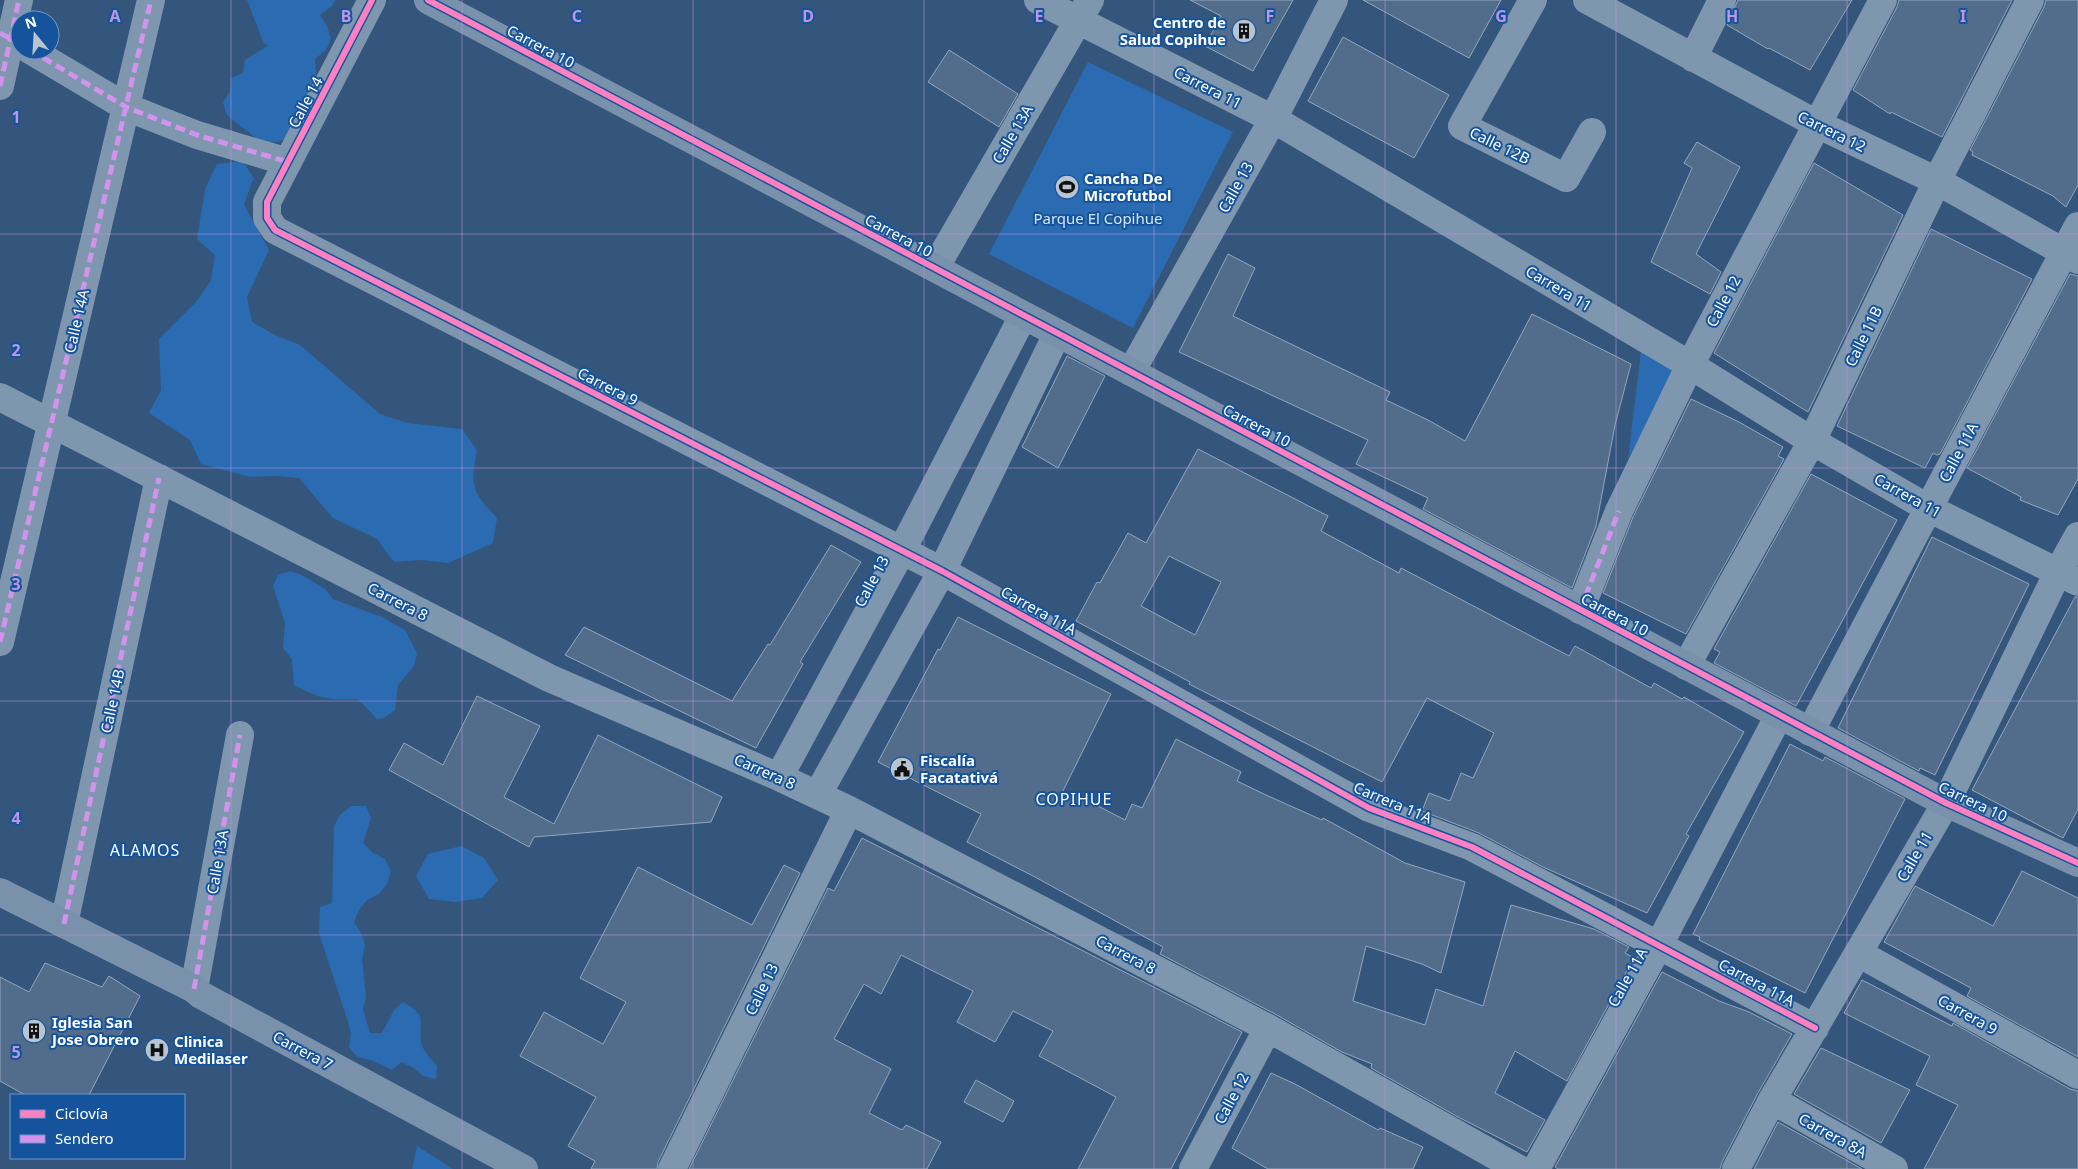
<svg xmlns="http://www.w3.org/2000/svg" width="2078" height="1169" font-family="'Noto Sans',sans-serif">
	<style>
		.green { fill: #2a6bb2 }
		.building { fill: #516d8b; stroke: #93a6bc; fill-rule: evenodd }
		.lines { fill: none; stroke-linecap: round; stroke-linejoin: round }
		.street { stroke: #7f96af; stroke-width: 28 }
		.secondary { stroke: #7a91ab; stroke-width: 28 }
		.quiet { stroke: #d193ec; stroke-width: 5; stroke-dasharray: 10 5; stroke-linecap: butt }
		.cycleway-casing { stroke: #15549c; stroke-width: 9 }
		.cycleway { stroke: #ff80c0; stroke-width: 6 }
		.grid { fill: none; stroke: #bd96df; stroke-width: 1; stroke-opacity: 0.55 }
		.labels { text-anchor: middle; dominant-baseline: central; stroke-width: 4; stroke-linejoin: round; paint-order: stroke }
		.poi-label { font-size: 15px; font-weight: bold; fill: #fff; stroke: #15549c; text-anchor: start }
		.street-label { font-size: 15px; fill: #fff; stroke: #15549c }
		.park-label { font-size: 15px; fill: #d3e7fd; stroke: #15549c }
		.neighbourhood-label { font-size: 16px; letter-spacing: 1px; fill: #fff; stroke: #15549c }
		.grid-label { font-size: 16px; text-anchor: middle; font-weight: bold; fill: #bd96df; stroke: #15549c; stroke-width: 4; stroke-linejoin: round; paint-order: stroke }
	</style>
	<rect width="100%" height="100%" fill="#34567d"/>
	<!-- green -->
	<path class="green" d="M247,0H335L332,6L320,15L327,26L331,39L326,50L315,59L317,84L292,132L281,141L269,143L257,139L227,115L223,103L230,91L231,78L243,73L245,60L269,45L264,44Z
		M1088,62L1233,132L1133,328L989,254Z
		M243,161L257,184L253,179L244,205L269,250L247,297L252,322L275,335L300,345L380,414L407,423L462,429L477,450C470,486 472,492 497,518L493,543L448,563L421,560L394,562L377,539L333,518L299,478L275,476L250,477L201,464L190,440L149,413L161,390L159,339L197,301L211,280L215,255L197,239L205,189L217,164Z
		M1641,351L1678,370L1628,459Z
		M290,571L302,575L325,589L333,599L382,617L405,630L417,653L414,666L398,685L395,710L384,718L377,719L358,699C326,700 322,699 294,685L292,659L283,648L285,623L273,586L278,575Z
		M351,806H366L371,818L363,843L373,853L385,859L391,871L387,884L379,894L367,900L359,910L354,922L361,933L365,945L362,959L366,997L363,1010L370,1033H382L394,1010L403,1002C429,1017 418,1019 421,1042C422,1050 432,1060 437,1066L436,1079L423,1076L414,1068L401,1062L392,1070L371,1060L357,1057L349,1047L351,1034L348,1022L319,933L320,907L332,903L334,826L340,815Z
		M461,846L484,858L498,880L482,898L455,902L429,899L416,876L428,854Z
		M417,1146L453,1169H412Z"/>
	<!-- building -->
	<path class="building" d="M1190,0H1293L1253,71L1205,46L1221,16Z
		M1363,0H1501L1469,58Z
		M1738,0H1852L1810,70L1769,48L1768,49L1727,25Z
		M1899,0H2012L1942,137L1891,112L1890,114L1853,90L1897,7Z
		M2046,0H2078V185L2066,207L2053,196L1972,155L1973,152L1970,150L2044,7Z
		M1343,37L1449,95L1414,158L1308,101Z
		M949,50L1018,94L999,127L928,82Z
		M1697,142L1740,167L1696,254L1721,272L1710,294L1651,262L1692,168L1684,163Z
		M1814,163L1903,215L1808,412L1714,353Z
		M1931,229L2032,279L1940,454L1937,455L1933,453L1925,468L1837,426Z
		M1228,254L1255,268L1233,316L1390,392L1386,400L1428,420L1465,441L1532,314L1631,364L1615,425L1596,526L1572,588L1423,509L1428,498L1356,464L1368,440L1179,352Z
		M2070,274L2078,276V479L2058,515L2020,500L2021,497L1967,468Z
		M1067,356L1105,376L1058,468L1022,447Z
		M1691,399L1739,422L1783,447L1778,456L1784,459L1686,634L1603,593L1633,517Z
		M1198,449L1328,516L1321,531L1399,573L1401,568L1569,656L1575,646L1651,688L1654,683L1682,699L1684,697L1744,732L1686,834L1689,836L1647,913L1543,867L1479,833L1422,811L1429,793L1450,801L1461,773L1473,778L1494,733L1427,698L1382,782L1189,684L1190,682L1076,621L1097,582L1100,583L1128,533L1146,543ZM1169,556L1221,582L1195,635L1141,606Z
		M1811,474L1897,520L1796,706L1714,663L1720,652L1714,649Z
		M1932,537L2029,584L1935,775L1920,768L1919,771L1838,728Z
		M831,545L861,562L800,662L803,664L756,748L565,655L584,627L732,701L768,644L770,645Z
		M2075,597H2078V809L2063,838L1972,790Z
		M958,617L1111,694L1062,793L1075,794L1125,820L1132,804L1142,808L1176,739L1241,772L1237,781L1266,795L1322,820L1323,818L1405,863L1465,882L1441,973L1422,964L1366,946L1353,1001L1425,1025L1436,989L1483,1006L1511,905L1594,929L1629,947L1625,953L1634,958L1567,1081L1515,1051L1495,1093L1545,1120L1527,1152L1458,1117L1371,1068L1372,1064L1342,1052L1275,1014L1160,954L1163,947L1035,877L967,842L981,814L878,762L938,649L940,650Z
		M477,696L540,726L504,797L554,824L598,735L722,797L711,822L534,837L529,847L389,770L404,743L443,765Z
		M1790,744L1823,761L1825,757L1905,799L1805,993L1699,940L1700,937L1693,934Z
		M862,838L1242,1032L1171,1169H1078L1116,1097L1039,1056L1053,1031L1013,1011L995,1042L957,1022L973,991L901,955L881,994L864,984L834,1039L891,1069L869,1113L902,1130L906,1125L941,1142L927,1169H689L828,888L834,891Z
		M784,865L800,873L658,1162L657,1169H591L595,1161L568,1146L596,1097L520,1056L544,1012L603,1044L626,1002L580,978L638,867L752,925Z
		M2022,871L2078,898V1057L1967,996L1971,988L1884,942L1915,886L1993,926Z
		M45,963L102,987L109,976L140,996L89,1095H25L0,1081V977L29,992Z
		M1662,972L1719,1001L1749,1012L1792,1034L1758,1093L1722,1162L1720,1169H1558L1555,1167Z
		M1862,980L1952,1026L1953,1023L2070,1089L2078,1091V1169H1924L1958,1105L1916,1085L1930,1056L1844,1013Z
		M1821,1048L1910,1090L1881,1143L1794,1094Z
		M1271,1073L1295,1084L1378,1130L1380,1128L1423,1147L1413,1169H1268L1232,1148Z
		M976,1080L1014,1101L1003,1122L964,1102Z
		M1778,1122L1862,1169H1754Z"/>
	<g class="lines">
		<!-- street -->
		<path class="street" d="M372,0L267,202V218L275,230L942,571L1369,808L1472,847L1815,1028
			M1038,0L1273,119L1690,365L1812,441L1928,508L2078,582
			M1533,0L1462,126L1566,178L1592,132
			M1587,0L1817,124L1937,181L2078,260
			M30,50L126,107L197,135L288,162
			M1693,58L1722,0
			M0,86L19,0
			M935,268L1090,0
			M1131,372L1273,119L1334,0
			M0,397L549,678L779,777L849,810L1268,1028L1519,1169
			M1580,610L1619,511L1690,365L1883,0
			M0,642L151,0
			M1686,666L1812,441L1937,181L2030,0
			M1810,732L2078,226
			M779,777L902,550L1023,316
			M818,794L942,571L1057,334
			M64,924L159,478
			M1858,953L2078,1075
			M194,989L240,735
			M1772,1100L1894,1169
			M672,1169L849,810
			M1193,1169L1268,1028
			M1536,1169L1659,945L1779,715
			M1736,1169L1772,1100L1946,803L2058,572L2078,536"/>
		<!-- secondary -->
		<path class="secondary" d="M428,0L1946,803L2078,863
			M0,892L194,989L201,995L524,1169"/>
		<!-- quiet -->
		<path class="quiet" d="M0,33L20,44
			M30,50L126,107L197,135L288,162
			M0,86L19,0
			M1580,610L1619,511
			M0,642L151,0
			M64,924L159,478
			M194,989L240,735"/>
		<!-- cycleway casing -->
		<g class="cycleway-casing">
			<path id="cycleway" d="M372,0L267,202V218L275,230L942,571L1369,808L1472,847L1815,1028
				M428,0L1946,803L2078,863"/>
		</g>
		<!-- cycleway -->
		<use href="#cycleway" class="cycleway"/>
	</g>
	<!-- grid -->
	<path class="grid" d="M231,0V1169M462,0V1169M693,0V1169M924,0V1169M1154,0V1169M1385,0V1169M1616,0V1169M1847,0V1169M0,234H2078M0,468H2078M0,701H2078M0,935H2078"/>
	<!-- icons -->
	<defs>
		<g id="building-disc" transform="scale(1.25)"><circle r="9.5" fill="#b8c4d2" stroke="#15549c"/><path d="M-4-6H4V6H1V3H-1V6H-4ZM-2.5-4.3h1.7v1.8h-1.7ZM.8-4.3h1.7v1.8H.8ZM-2.5-1h1.7V.8h-1.7ZM.8-1h1.7V.8H.8Z" fill="#111"/></g>
		<g id="stadium-disc" transform="scale(1.25)"><circle r="9.5" fill="#b8c4d2" stroke="#15549c"/><path d="M0-5a6.5 5 0 1 0 0 10a6.5 5 0 1 0 0-10ZM-3.5-1.8h7v3.6h-7Z" fill="#111"/></g>
		<g id="civic-disc" transform="scale(1.25)"><circle r="9.5" fill="#b8c4d2" stroke="#15549c"/><path d="M-.6-6.5H3V-4.5H.6V-3L4-1V1h2V6H-6V1h2V-1L-.6-3ZM-1.2 2.5V6h2.4V2.5Z" fill="#111"/></g>
		<g id="hospital-disc" transform="scale(1.25)"><circle r="9.5" fill="#b8c4d2" stroke="#15549c"/><path d="M-5-5h3v3.5h4V-5h3V5h-3V1.5h-4V5h-3Z" fill="#111"/></g>
	</defs>
	<g fill-rule="evenodd">
		<use href="#building-disc" x="1244" y="31"/>
		<use href="#stadium-disc" x="1067" y="187"/>
		<use href="#civic-disc" x="902" y="769"/>
		<use href="#building-disc" x="34" y="1031"/>
		<use href="#hospital-disc" x="157" y="1050"/>
	</g>
	<g class="labels">
		<!-- poi labels -->
		<g class="poi-label">
			<text x="1226" y="22" text-anchor="end">Centro de<tspan x="1226" dy="17">Salud Copihue</tspan></text>
			<text x="1084" y="178">Cancha De<tspan x="1084" dy="17">Microfutbol</tspan></text>
			<text x="920" y="760">Fiscalía<tspan x="920" dy="17">Facatativá</tspan></text>
			<text x="52" y="1022">Iglesia San<tspan x="52" dy="17">Jose Obrero</tspan></text>
			<text x="174" y="1041">Clinica<tspan x="174" dy="17">Medilaser</tspan></text>
		</g>
		<!-- street labels -->
		<g class="street-label">
			<text transform="translate(541 46) rotate(28)">Carrera 10</text>
			<text transform="translate(1208 87) rotate(27)">Carrera 11</text>
			<text transform="translate(305 102) rotate(-62)">Calle 14</text>
			<text transform="translate(1832 131) rotate(26)">Carrera 12</text>
			<text transform="translate(1012 134) rotate(-60)">Calle 13A</text>
			<text transform="translate(1500 145) rotate(26)">Calle 12B</text>
			<text transform="translate(1235 187) rotate(-61)">Calle 13</text>
			<text transform="translate(899 235) rotate(28)">Carrera 10</text>
			<text transform="translate(1559 288) rotate(31)">Carrera 11</text>
			<text transform="translate(1723 301) rotate(-62)">Calle 12</text>
			<text transform="translate(76 321) rotate(-77)">Calle 14A</text>
			<text transform="translate(1863 336) rotate(-64)">Calle 11B</text>
			<text transform="translate(608 386) rotate(27)">Carrera 9</text>
			<text transform="translate(1257 425) rotate(28)">Carrera 10</text>
			<text transform="translate(1958 452) rotate(-62)">Calle 11A</text>
			<text transform="translate(1908 495) rotate(29)">Carrera 11</text>
			<text transform="translate(871 581) rotate(-62)">Calle 13</text>
			<text transform="translate(398 601) rotate(27)">Carrera 8</text>
			<text transform="translate(1039 610) rotate(29)">Carrera 11A</text>
			<text transform="translate(1615 614) rotate(28)">Carrera 10</text>
			<text transform="translate(112 701) rotate(-78)">Calle 14B</text>
			<text transform="translate(765 771) rotate(24)">Carrera 8</text>
			<text transform="translate(1973 801) rotate(25)">Carrera 10</text>
			<text transform="translate(1393 802) rotate(23)">Carrera 11A</text>
			<text transform="translate(1914 856) rotate(-60)">Calle 11</text>
			<text transform="translate(217 862) rotate(-80)">Calle 13A</text>
			<text transform="translate(1126 954) rotate(28)">Carrera 8</text>
			<text transform="translate(1627 977) rotate(-61)">Calle 11A</text>
			<text transform="translate(1757 982) rotate(28)">Carrera 11A</text>
			<text transform="translate(761 989) rotate(-64)">Calle 13</text>
			<text transform="translate(1968 1014) rotate(29)">Carrera 9</text>
			<text transform="translate(303 1050) rotate(28)">Carrera 7</text>
			<text transform="translate(1231 1098) rotate(-62)">Calle 12</text>
			<text transform="translate(1833 1135) rotate(29)">Carrera 8A</text>
		</g>
		<!-- park labels -->
		<g class="park-label">
			<text x="1098" y="218">Parque El Copihue</text>
		</g>
		<!-- neighbourhood labels -->
		<g class="neighbourhood-label">
			<text x="1074" y="799">COPIHUE</text>
			<text x="145" y="850">ALAMOS</text>
		</g>
	</g>
	<g class="grid-label">
		<text x="115" y="22">A</text>
		<text x="346" y="22">B</text>
		<text x="577" y="22">C</text>
		<text x="808" y="22">D</text>
		<text x="1039" y="22">E</text>
		<text x="1270" y="22">F</text>
		<text x="1501" y="22">G</text>
		<text x="1732" y="22">H</text>
		<text x="1963" y="22">I</text>
		<text x="16" y="123">1</text>
		<text x="16" y="356">2</text>
		<text x="16" y="590">3</text>
		<text x="16" y="824">4</text>
		<text x="16" y="1058">5</text>
	</g>
	<!-- legend -->
	<rect x="10" y="1094" width="175" height="65" fill="#15549c" stroke="#7398c4"/>
	<rect x="20" y="1110" width="25" height="8" fill="#ff80c0" stroke="#7398c4"/>
	<text x="55" y="1119" font-size="15" fill="#ffffff">Ciclovía</text>
	<rect x="20" y="1135" width="25" height="8" fill="#d193ec" stroke="#7398c4"/>
	<text x="55" y="1144" font-size="15" fill="#ffffff">Sendero</text>
	<!-- north arrow -->
	<g transform="translate(35 35) rotate(342)"><circle r="24" fill="#15549c" stroke="#7398c4"/>
	<path d="M0-4L9 19L0 12L-9 19Z" fill="#b8c4d2"/>
	<text y="-8" font-size="14" font-weight="bold" text-anchor="middle" fill="#ffffff">N</text>
	</g>
</svg>
